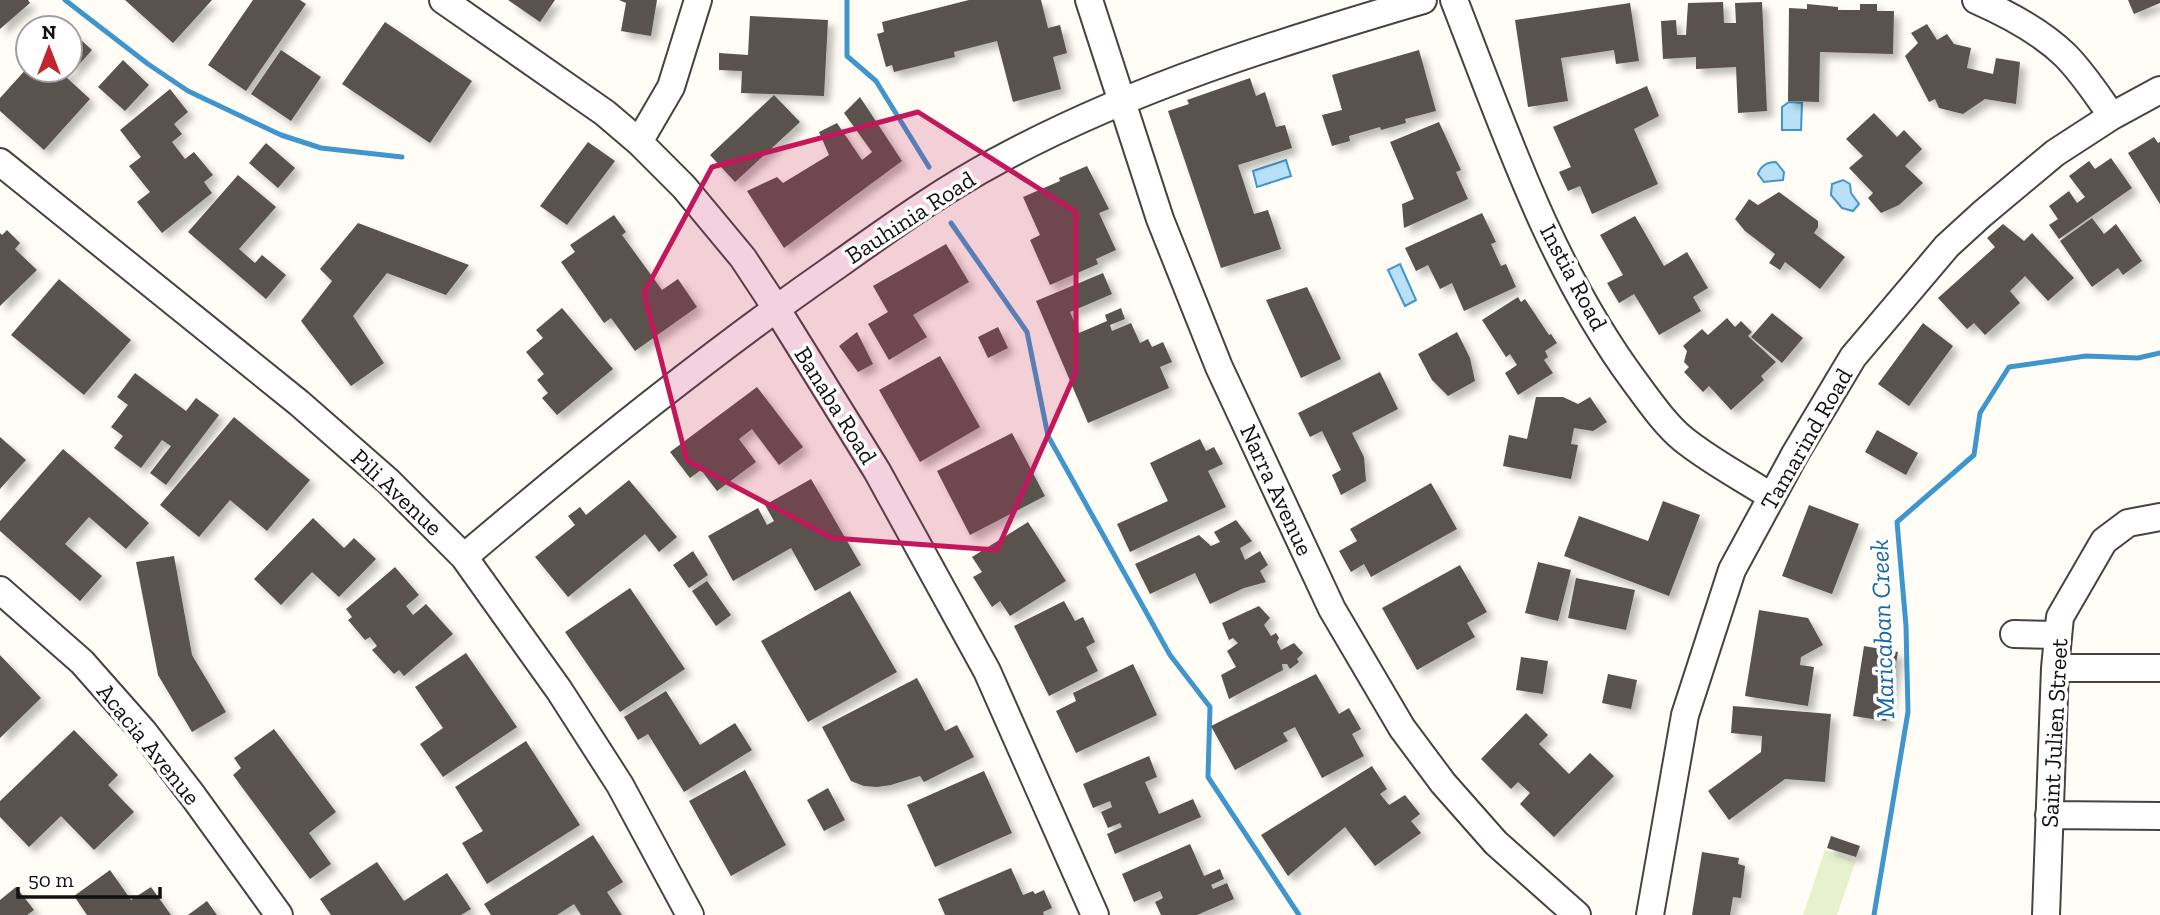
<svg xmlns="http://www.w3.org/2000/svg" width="2160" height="915" font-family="'Zilla Slab',serif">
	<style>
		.pitch { fill: #e6f2cf }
		.water { fill: #b9e0f7; stroke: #3f96cf; stroke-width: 2 }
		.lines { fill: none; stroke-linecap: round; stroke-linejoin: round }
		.stream { stroke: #3f96cf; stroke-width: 5 }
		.building { fill: #5a524d; filter: url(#shadow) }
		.minor-casing { stroke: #444; stroke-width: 30 }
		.minor { stroke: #fff; stroke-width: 26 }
		.marked { fill: #c2185b; fill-opacity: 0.2; stroke: #c2185b; stroke-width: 5; stroke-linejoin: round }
		.labels { text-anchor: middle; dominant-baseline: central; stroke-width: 7; stroke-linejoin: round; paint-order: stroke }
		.street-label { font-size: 24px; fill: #111; stroke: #fff }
		.water-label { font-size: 26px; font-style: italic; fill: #1768a6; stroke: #fff }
	</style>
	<defs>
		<filter id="shadow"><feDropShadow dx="6" dy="6" stdDeviation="3.5" flood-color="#0004"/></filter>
	</defs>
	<rect width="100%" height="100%" fill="#fffdf5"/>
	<!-- pitch -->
	<path class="pitch" d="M1825,850L1856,860L1837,915H1803Z"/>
	<!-- water -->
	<path class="water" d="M1789,102L1802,103L1801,130H1782V107Z
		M1286,160L1291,176L1257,187L1253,171Z
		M1776,162L1784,172L1783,180L1764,182L1758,174C1761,165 1767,162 1776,162Z
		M1843,180L1850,184L1851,193L1859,204L1853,211L1842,208L1831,195L1832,184Z
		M1400,264L1416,300L1405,306L1388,270Z"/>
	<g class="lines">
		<!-- stream -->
		<path class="stream" d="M65,0L148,64L188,91L281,135L321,148L402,157
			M847,0V56L876,81L929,167
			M951,223L1027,332L1048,436L1170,655L1210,707L1208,777L1299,915
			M1874,915L1908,712L1906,626L1897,522L1974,455L1980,413L2009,367L2086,356L2138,358L2160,353"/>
	</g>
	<!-- building -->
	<path class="building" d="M0,0H28L30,3L0,29Z
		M125,0H212L173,43Z
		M253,0H300L306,4L246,91L208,65Z
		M508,0H555L540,22Z
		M619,0H657L651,36L621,31L626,3Z
		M969,0H1041L1048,28L1060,25L1067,53L1053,57L1061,89L1013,102L997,41L954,52L955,57L894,72L892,65L886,67L877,34L884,32L882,22Z
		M2128,0H2160V3L2134,14Z
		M1723,2L1724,23H1736L1735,3L1762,2L1767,111L1738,113L1736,67L1696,69V57L1663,59L1661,21L1676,20L1677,35H1686L1688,3Z
		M1630,3L1639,61L1616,64L1614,50L1561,58L1568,101L1528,107L1515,20Z
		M1807,4L1838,7V10H1860V4H1877V11H1894L1893,54L1820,52L1819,102L1788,101L1789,8L1807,9Z
		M750,16L828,20L824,96L741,93L742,71L719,70V53L748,55Z
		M385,22L472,81L430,143L342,84Z
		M1927,24L1937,40L1947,34L1954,44L1971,48L1967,68L1993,74L1996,58L2020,62L2016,104L1985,99L1963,114L1939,108L1935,99L1929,102L1905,56L1918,43L1911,33Z
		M70,30L92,50L67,78L90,99L44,150L0,111V98L28,67V70H70Z
		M281,50L321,77L291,121L251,94Z
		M1419,50L1436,111L1405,119L1406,123L1381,130L1380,127L1349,136L1350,141L1332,146L1322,115L1342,110L1332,75Z
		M123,60L149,85L125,111L98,87Z
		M1250,78L1256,96L1265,92L1276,127L1285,125L1292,148L1238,165L1254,214L1268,210L1281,249L1221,268L1168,111L1189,104L1187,100Z
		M1647,86L1659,116L1634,129L1658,184L1592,214L1580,186L1568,191L1559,172L1571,167L1553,127Z
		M170,89L188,112L174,124L182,134L172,142L185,159L194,152L213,175L204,182L212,193L162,233L137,202L150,192L129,166L141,157L120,130Z
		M774,95L800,122L735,182L710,155Z
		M860,97L902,161L784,248L747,191L777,177L783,183L829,155L819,132L837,123L862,160L872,152L844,113Z
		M1874,113L1897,137L1904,130L1922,149L1905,166L1923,183L1899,205L1881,213L1868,198L1873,193L1849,168L1863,156L1846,139Z
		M1439,122L1461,170L1456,172L1468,199L1404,228L1402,204L1414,199L1390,142Z
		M2154,137L2158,143L2160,142V204L2128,153Z
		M588,142L615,161L567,225L540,206Z
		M266,143L295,168L278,188L249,163Z
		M2111,158L2132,188L2059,239L2049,225L2058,219L2049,206L2069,191L2077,203L2085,197L2069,176L2089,161L2095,169Z
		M1087,166L1109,209L1099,213L1116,250L1096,259L1098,264L1050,285L1030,240L1040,235L1023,197L1060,181L1059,178Z
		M238,175L276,207L239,249L255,263L262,255L286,275L266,299L188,232Z
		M1779,192L1818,221V227L1814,233L1845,257L1820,289L1785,262L1780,270L1769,263L1775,254L1745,231L1735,219L1749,199L1758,205Z
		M1482,213L1496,242L1491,244L1501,266L1506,264L1516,287L1464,311L1452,283L1440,289L1428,265L1416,271L1405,248Z
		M614,215L626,232L622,235L662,290L678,279L697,307L635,351L611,318L604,323L561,262L575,252L570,245Z
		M1635,216L1664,266L1687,252L1708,288L1693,297L1701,311L1659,335L1634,294L1619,303L1607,283L1623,275L1600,235Z
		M2092,218L2104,234L2116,224L2142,261L2123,275L2118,268L2092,287L2060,241Z
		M358,223L469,265L446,295L387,273L353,316L384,363L351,386L301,321L332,281L320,269Z
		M2003,224L2024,241L2032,233L2074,278L2048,301L2025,276L2010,291L2020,303L1985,335L1974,323L1967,329L1938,298L1995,247L1987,238Z
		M7,230L20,243L15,249L37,270L0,306V233L2,235Z
		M946,244L969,282L913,315L927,337L889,360L868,324L888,312L873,286Z
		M1103,273L1112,294L1070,312L1079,333L1107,321L1105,315L1121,308L1125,319L1110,325L1112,331L1131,323L1140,343L1148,339L1152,347L1163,342L1172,362L1160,367L1169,388L1088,423L1036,301Z
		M59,279L131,340L84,395L11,335Z
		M1307,287L1341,359L1301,378L1266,300Z
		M1518,297L1521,302L1525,299L1549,335L1551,334L1557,343L1545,351L1548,357L1544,360L1553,373L1518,395L1505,373L1517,365L1510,354L1506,357L1482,320Z
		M562,308L613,369L557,415L542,398L548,393L537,380L544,374L526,352L543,338L536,330Z
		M1772,313L1803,338L1782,363L1751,337Z
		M1727,318L1735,327L1741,321L1752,332L1748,336L1776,362L1761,376L1764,380L1731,410L1709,386L1703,392L1684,372L1689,367L1684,362L1687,351L1683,346L1702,329L1708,335Z
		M1923,323L1953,346L1909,406L1878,384Z
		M998,327L1008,348L988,358L978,337Z
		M857,332L873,364L858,372L839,346Z
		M1457,332L1470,358L1475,381L1448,396L1432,380L1418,354Z
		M940,356L980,427L920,462L879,390Z
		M1380,372L1398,409L1352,433L1364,457L1366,481L1341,495L1332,475L1341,470L1322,431L1310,437L1298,413Z
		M135,373L186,411L196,398L219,415L166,485L150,473L171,446L162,440L141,468L114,448L123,436L111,427L128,405L117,397Z
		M757,387L803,447L779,465L752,429L739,439L756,462L717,491L701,470L690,478L670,452Z
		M1536,397H1563L1578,404L1590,397L1607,422L1593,431L1574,428L1571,444L1578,445L1571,479L1503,466L1509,435L1527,439Z
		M234,417L310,480L267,531L230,500L199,537L160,505Z
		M1877,430L1918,453L1906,475L1865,452Z
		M1012,433L1045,496L970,535L937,471Z
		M0,437L26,460L0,489Z
		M1200,439L1206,451L1214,447L1223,464L1208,471L1226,507L1130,552L1117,524L1168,501L1150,463Z
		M63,449L149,523L126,549L89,517L65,544L102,576L80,601L0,531V521Z
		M811,479L861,565L815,591L791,548L733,581L708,536L758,508L767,525L774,521L765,505Z
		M629,480L677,537L659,552L645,534L568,597L535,557L575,525L568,516L580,507L586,515Z
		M1431,483L1457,529L1371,577L1364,564L1351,572L1339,551L1357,541L1350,529Z
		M1663,501L1700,515L1669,596L1564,556L1579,516L1648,541Z
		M1809,505L1859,524L1832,594L1782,576Z
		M313,518L344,548L354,538L376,559L339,597L312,572L281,605L254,579Z
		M1236,520L1252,541L1240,548L1245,560L1260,551L1268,565L1260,571L1266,582L1244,588L1210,604L1195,573L1150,594L1135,564L1199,535L1211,546L1220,542L1214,532Z
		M1028,522L1066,581L1010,616L1000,601L992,607L973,577L982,572L972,557Z
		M693,551L708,575L689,588L673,565Z
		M174,556L192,655L226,712L192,732L158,675L136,562Z
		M1538,562L1571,570L1558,621L1525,613Z
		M1460,565L1487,612L1467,623L1475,637L1417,670L1382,608Z
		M395,567L419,595L406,606L413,615L426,604L453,634L404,676L399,670L394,674L372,650L377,646L370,637L365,640L348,620L352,617L346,609Z
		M1576,578L1635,590L1626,630L1568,618Z
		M707,581L731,615L716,626L692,591Z
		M630,588L685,669L620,712L565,632Z
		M850,591L897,672L808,722L761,641Z
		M1064,601L1075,621L1083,617L1095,642L1086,647L1098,671L1049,696L1014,626Z
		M1259,606L1270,618L1264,625L1271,636L1276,633L1279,638L1277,642L1281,650L1294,643L1303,653L1297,659L1299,662L1290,669L1287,664H1282L1283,670L1229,699L1221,675L1236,667L1227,651L1238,643L1233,638L1229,640L1222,623Z
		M1759,610L1808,618L1823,645L1801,657L1800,665L1814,667L1808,706L1745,696Z
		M1864,646L1898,652L1886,721L1853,716Z
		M466,653L517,727L443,777L420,744L443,728L415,687Z
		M0,655L41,698L0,738Z
		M1521,657L1548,661L1543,694L1516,690Z
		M1133,664L1157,715L1076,753L1056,711L1076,701L1073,693Z
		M1316,674L1339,714L1349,708L1361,729L1352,734L1364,756L1322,778L1295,727L1283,733L1288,741L1235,770L1211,726Z
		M1608,674L1637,680L1631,709L1602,703Z
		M917,678L945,731L957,725L974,757L924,782L920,776L891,785L877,787L864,786L851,781L822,727Z
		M666,691L700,745L735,723L752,750L684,792L648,734L638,740L624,717Z
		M1733,706L1831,714L1825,782L1785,779L1729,820L1708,791L1761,752L1762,736L1731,733Z
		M1526,713L1548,735L1539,744L1569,774L1590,753L1614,776L1554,837L1520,804L1530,793L1518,782L1511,789L1481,759Z
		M274,729L336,812L309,833L331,864L310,879L233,775L241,768L234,758Z
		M74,730L118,775L108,785L134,812L94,850L61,816L29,847L0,817V801Z
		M526,741L580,825L487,884L462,843L483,831L455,787Z
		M1149,756L1157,777L1145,782L1159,814L1193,799L1201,817L1115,854L1107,834L1122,827L1120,823L1108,828L1101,812L1112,807L1110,801L1093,808L1083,784Z
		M1372,766L1387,789L1380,794L1389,805L1405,795L1420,814L1411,821L1421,833L1375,866L1345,827L1288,876L1261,835Z
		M745,770L786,845L731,876L689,801Z
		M984,771L1012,833L935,867L907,805Z
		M828,788L845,820L824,831L807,800Z
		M593,835L623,882L607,892L622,915H581L574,904L557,915H491L484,904Z
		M1831,836L1860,846L1856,857L1827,848Z
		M1190,844L1204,876L1220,869L1224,879L1211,885L1213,889L1227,883L1234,899L1197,915H1161L1155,902L1163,898L1160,891L1134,902L1122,874Z
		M1702,852L1739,858L1738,864L1745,866L1741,898L1733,897L1730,915H1692Z
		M377,862L404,901L447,873L471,909L461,915H331L320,899Z
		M1011,868L1023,895L1033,891L1035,894L1044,890L1052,908L1043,912L1044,915H945L938,899Z
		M110,870L131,900L151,887L171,915H87L74,896Z
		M16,887L34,910L27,915H0V900Z
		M207,901L217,915H188Z"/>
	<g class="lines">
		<!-- minor casing -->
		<g class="minor-casing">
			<path id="minor" d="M443,0L605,113L639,142L684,187L743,258L776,308L877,471L987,671L1095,915
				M1089,0L1160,219L1219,367L1332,609L1402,728L1443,783L1496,843L1577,915
				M1454,0C1505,131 1551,269 1635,382C1649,401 1665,424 1683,439C1710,461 1743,478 1772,497
				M1976,0C2008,14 2040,31 2065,55C2083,73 2097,95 2112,116
				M639,142L671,87L698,0
				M0,162L299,403L388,481L464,557L559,690L620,785L690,915
				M464,557C583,456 704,358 832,269C886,231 939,192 997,161C1131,88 1277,43 1423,0
				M0,590L82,662L143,731L193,796L279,915
				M2014,634L2057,635
				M2055,668H2160
				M2049,815L2160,816
				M1650,915L1685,715L1732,570L1795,454L1853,357L1947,246L1982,214L2055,153L2112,116L2160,90
				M2046,915L2055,668L2060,617L2104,541L2128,523L2160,517"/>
		</g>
		<!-- minor -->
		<use href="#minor" class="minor"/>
	</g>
	<!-- marked area -->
	<path class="marked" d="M918,112L1076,212V372L997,550L832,538L687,461L644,293L712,167Z"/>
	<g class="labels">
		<!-- street labels -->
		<g class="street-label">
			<text transform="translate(910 217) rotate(-33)">Bauhinia Road</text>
			<text transform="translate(1574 277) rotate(62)">Instia Road</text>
			<text transform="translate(836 405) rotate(58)">Banaba Road</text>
			<text transform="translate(1806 439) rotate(-60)">Tamarind Road</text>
			<text transform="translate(1277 490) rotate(65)">Narra Avenue</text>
			<text transform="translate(397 492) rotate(43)">Pili Avenue</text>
			<text transform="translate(2054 733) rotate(-87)">Saint Julien Street</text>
			<text transform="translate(149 744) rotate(51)">Acacia Avenue</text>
		</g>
		<!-- water labels -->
		<g class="water-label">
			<text transform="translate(1882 629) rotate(-92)">Maricaban Creek</text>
		</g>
	</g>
	<!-- north arrow -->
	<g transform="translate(49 49)"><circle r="33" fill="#ffffff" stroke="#a0a0a0" stroke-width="2"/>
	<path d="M0-5L12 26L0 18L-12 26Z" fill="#c4262e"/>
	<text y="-10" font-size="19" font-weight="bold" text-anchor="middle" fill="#111111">N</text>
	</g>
	<!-- scale -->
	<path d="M18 887v10h142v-10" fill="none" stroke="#111111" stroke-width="3.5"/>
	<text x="28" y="887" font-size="21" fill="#111111" stroke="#ffffff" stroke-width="5" paint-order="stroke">50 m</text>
</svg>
